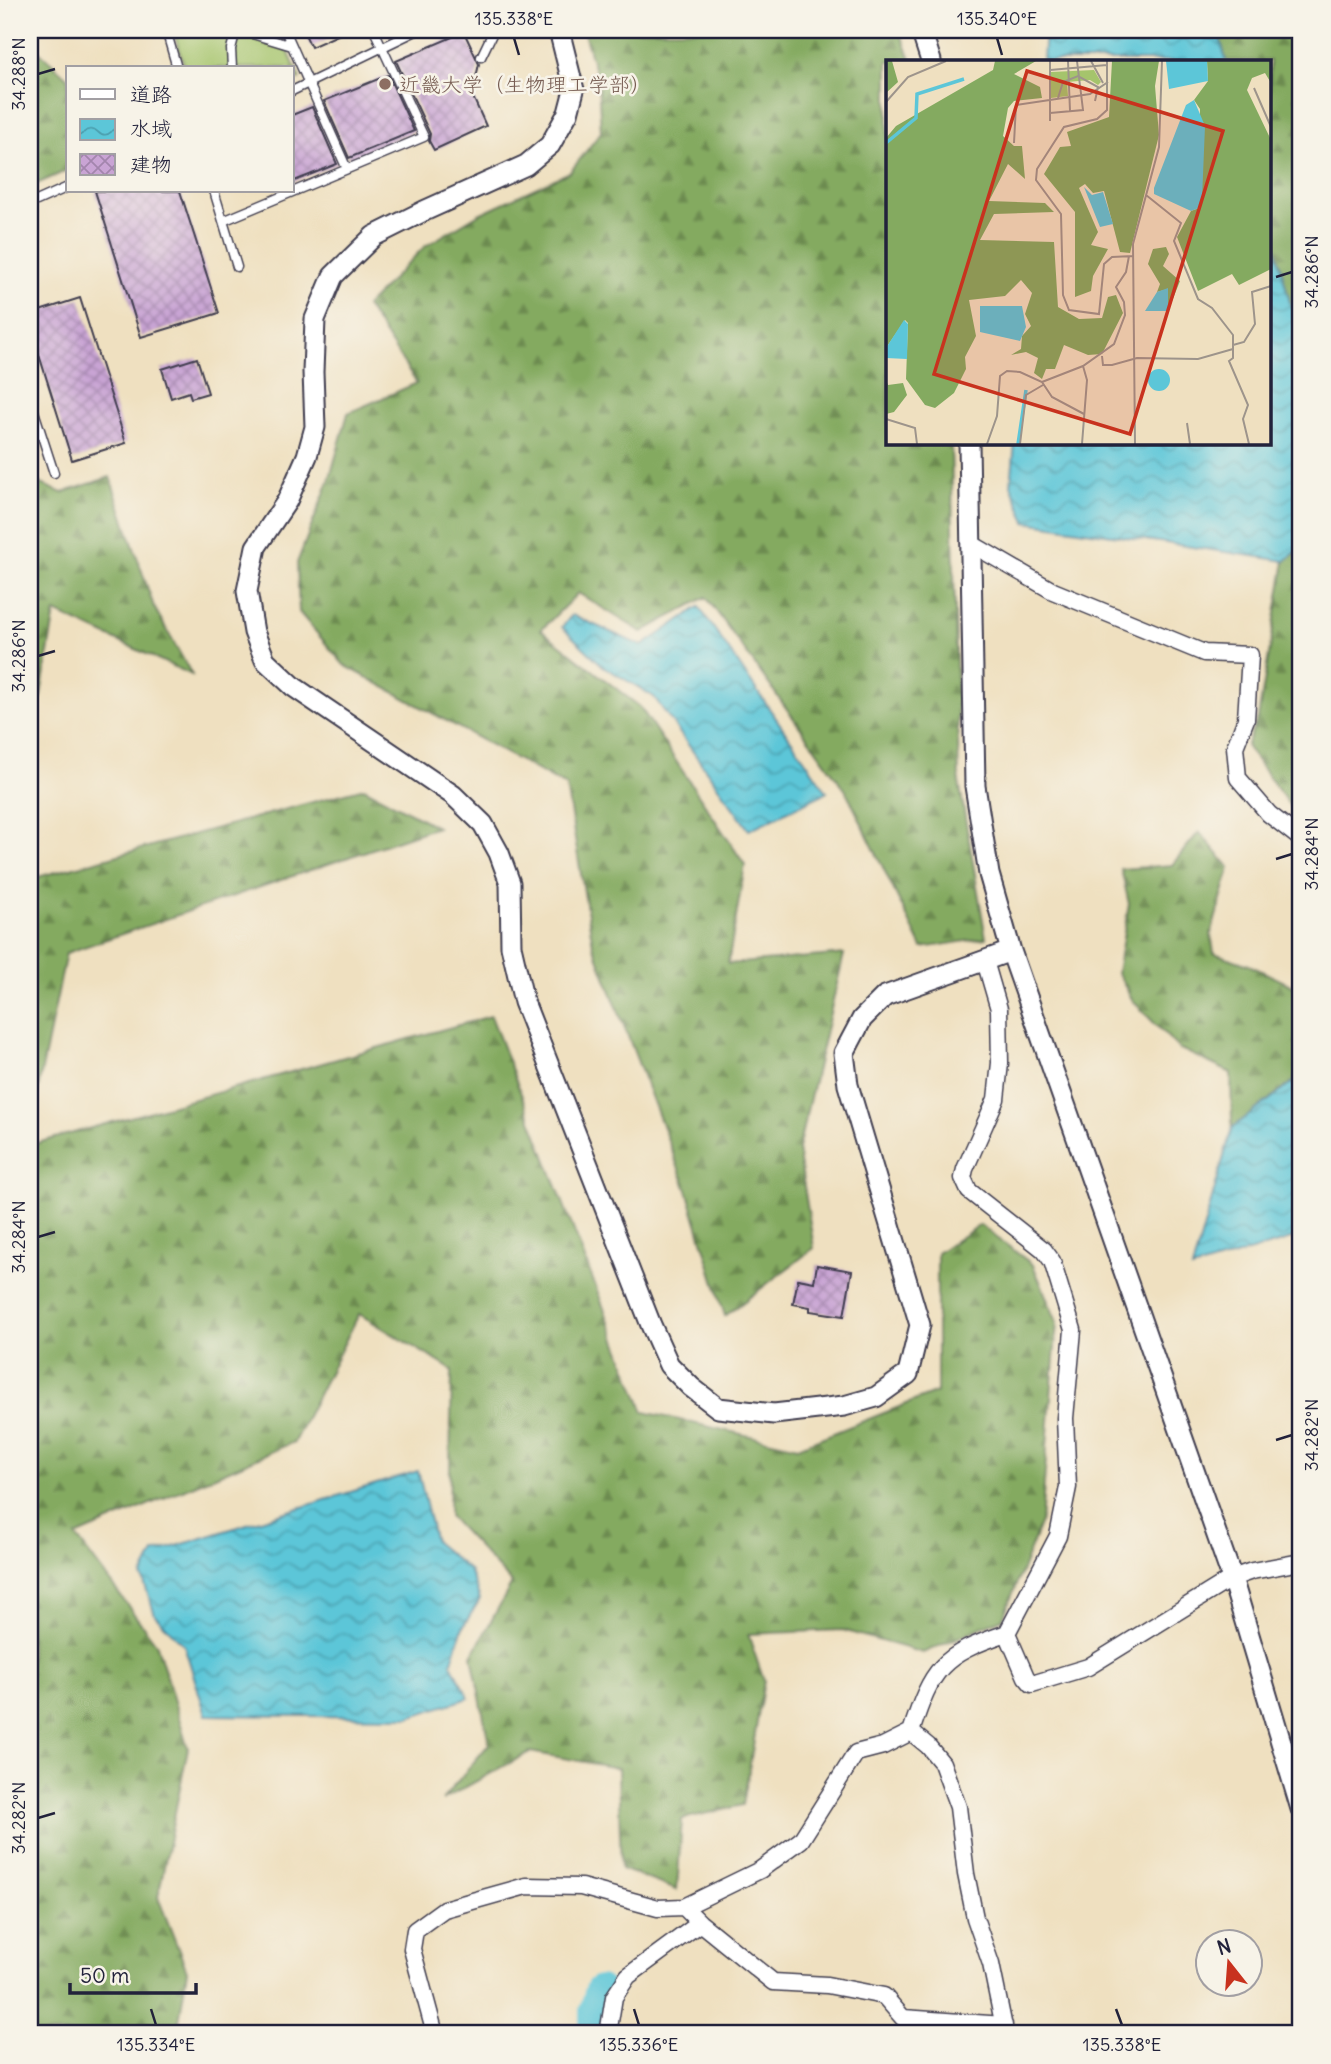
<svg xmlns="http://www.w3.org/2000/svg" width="1331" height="2064" font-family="Delius,'Klee One',sans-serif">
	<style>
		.green { fill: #a5c46c; stroke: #647354; stroke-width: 2 }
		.forest { fill: url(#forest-firs); stroke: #53664e; stroke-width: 2 }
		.water { fill: url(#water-waves); stroke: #3f748a; stroke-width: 2 }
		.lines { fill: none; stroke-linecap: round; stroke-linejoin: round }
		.river { stroke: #5cc6d8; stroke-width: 30 }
		.building { fill: url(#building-cross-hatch) }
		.service-casing { stroke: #413e4f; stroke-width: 11 }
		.minor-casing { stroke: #413e4f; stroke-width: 19 }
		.tertiary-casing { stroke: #413e4f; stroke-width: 23 }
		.service { stroke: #fff; stroke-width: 8 }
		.minor { stroke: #fff; stroke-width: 16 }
		.tertiary { stroke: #fff; stroke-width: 19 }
		.ticks { fill: none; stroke: #22223b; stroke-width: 2.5 }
		.education-dot { fill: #8d6e63; stroke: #f7f3e8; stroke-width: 2.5 }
		.labels { text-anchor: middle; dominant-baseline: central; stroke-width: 5; stroke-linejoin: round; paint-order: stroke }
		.education-label { font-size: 21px; fill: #785e54; stroke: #f7f3e8; text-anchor: start }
		.inset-river { fill: none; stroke: #5cc6d8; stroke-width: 3.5 }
		.inset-road { fill: none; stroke: #9d948b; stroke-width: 2 }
		.view { fill: #c8321e; fill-opacity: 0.15; stroke: #c8321e; stroke-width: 3.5 }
		.inset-edge { fill: none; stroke: #22223b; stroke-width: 3.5 }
		.neatline { fill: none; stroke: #22223b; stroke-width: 2.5 }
		.ticks-label { font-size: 18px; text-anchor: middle; fill: #22223b }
	</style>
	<defs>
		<pattern id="forest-firs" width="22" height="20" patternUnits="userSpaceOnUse" patternTransform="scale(1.75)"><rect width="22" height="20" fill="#84aa60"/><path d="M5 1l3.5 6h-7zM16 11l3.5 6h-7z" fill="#6c8a50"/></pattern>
		<pattern id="water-waves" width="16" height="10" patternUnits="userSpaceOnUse" patternTransform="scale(1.75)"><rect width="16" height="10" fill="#5cc6d8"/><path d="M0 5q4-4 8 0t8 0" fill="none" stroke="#4ca0b0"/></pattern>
		<pattern id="building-cross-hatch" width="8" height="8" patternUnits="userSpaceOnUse" patternTransform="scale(1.75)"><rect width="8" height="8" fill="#c9a4d4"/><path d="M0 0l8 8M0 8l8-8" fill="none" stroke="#a385ad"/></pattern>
	</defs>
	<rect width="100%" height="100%" fill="#f7f3e8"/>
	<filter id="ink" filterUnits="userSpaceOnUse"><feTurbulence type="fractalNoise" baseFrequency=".0143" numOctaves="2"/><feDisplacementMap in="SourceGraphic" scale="14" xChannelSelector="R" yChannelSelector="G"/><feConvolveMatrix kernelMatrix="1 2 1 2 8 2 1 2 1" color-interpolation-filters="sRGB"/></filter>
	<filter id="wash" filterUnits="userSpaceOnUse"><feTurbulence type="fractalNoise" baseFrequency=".00686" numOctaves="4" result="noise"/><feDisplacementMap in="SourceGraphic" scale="28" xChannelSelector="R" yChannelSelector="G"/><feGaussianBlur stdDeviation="1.57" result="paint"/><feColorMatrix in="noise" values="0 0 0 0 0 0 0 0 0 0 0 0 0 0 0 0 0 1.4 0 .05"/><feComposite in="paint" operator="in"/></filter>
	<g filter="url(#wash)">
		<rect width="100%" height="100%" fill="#efe0c0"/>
		<!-- green -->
		<path class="green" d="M173,30H279L300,79L292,82V68H185Z"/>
		<!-- forest -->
		<path class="forest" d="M583,30H899L912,61H888V443H951L959,782L986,938L922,948L846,791L706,597L642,632L578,593L541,630L640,707L745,865L728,964L844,954L798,1149L814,1248L725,1316L687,1190L593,945L566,786L344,665L299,612L297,563L329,481L348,413L417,383L366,306L424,247L479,214L570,172L601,132L598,82Z
			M1218,30H1301V345L1270,226V61H1226Z
			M30,43L68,78V170L30,187Z
			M110,477L154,607L192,675L55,612L30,759V479L62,493Z
			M1301,548V821L1246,746L1258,718L1285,561Z
			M364,788L437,827L66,953L30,1128V879Z
			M1199,832L1230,868L1211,934L1214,953L1249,965L1301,990V1110L1292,1082L1232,1128L1231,1073L1178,1048L1133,1001L1117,972L1129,904L1121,869L1172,865Z
			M491,1016L644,1412L798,1447L937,1392V1253L980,1225L1033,1265L1057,1322L1041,1522L1003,1618L923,1653L842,1630L748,1634L764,1681L743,1805L682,1819L677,1890L621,1869L618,1768L530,1752L442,1800L489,1744L472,1656L512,1583L449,1516L452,1370L359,1314L294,1442L76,1536L157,1645L188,1748L158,1897L187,1971L177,2034H30V1145Z"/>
		<!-- water -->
		<path class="water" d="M1045,30H1218L1226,61H1043Z
			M1270,226L1301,345V548L1285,561L1026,522L1011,485L1015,443H1270Z
			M699,607L827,792L749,830L654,697L603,666L562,627L572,615L642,646Z
			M1293,1082L1301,1110V1236L1192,1269L1232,1128Z
			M418,1471L435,1542L469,1570L480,1599L463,1627L451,1664L469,1698L409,1717L206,1715L184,1645L155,1615L142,1576L154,1553Z"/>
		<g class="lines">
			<!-- river -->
			<path class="river" d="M594,2034V2011L600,1990"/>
		</g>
		<g id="blocks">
			<!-- building -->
			<path class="building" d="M303,30H349L311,47Z
				M464,32L479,64L472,95L486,126L434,150L429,141L430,134L396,61Z
				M388,75L414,131L349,158L324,101Z
				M312,107L337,164L292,182V115Z
				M95,191H180L219,313L141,337Z
				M80,298L126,443L72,460L30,326V314Z
				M197,358L208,393L191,398L189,392L171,398L162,369Z
				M817,1265L852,1271L844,1316L810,1311V1307L793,1304L798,1279L814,1282Z"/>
		</g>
	</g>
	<g filter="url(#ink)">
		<use href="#blocks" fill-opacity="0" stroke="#413e4f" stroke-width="2"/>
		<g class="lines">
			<!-- service casing -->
			<g class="service-casing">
				<path id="service" d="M166,30L177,68
					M239,30L292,46
					M285,30L347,169
					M481,57L494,30
					M232,68L231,49L236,30
					M292,91L418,30
					M214,191L237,267
					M30,204L68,187
					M223,221L424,137L374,30
					M30,399L54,473"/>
			</g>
			<!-- minor casing -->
			<g class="minor-casing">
				<path id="minor" d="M970,543L1053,591L1204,653L1250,655L1246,719L1235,747L1238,778L1269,814L1301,839
					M1007,1633L1026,1677L1032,1684L1088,1667L1232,1578L1252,1571L1301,1562
					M911,1732L928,1746L942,1763L958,1807L966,1874L975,1918L991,1964L1005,2032
					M684,1907L700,1923L773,1982L827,1985L884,1996L903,2018L1004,2025
					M435,2034L412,1949L415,1930L444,1909L526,1886L581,1887L658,1908L684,1907L760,1870L801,1840L856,1753L883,1746L911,1732C932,1668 941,1655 1007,1633L1058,1536L1068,1487L1065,1418L1073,1330L1052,1261L1044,1250L969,1191L963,1178L965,1169L996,1099L1000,1063L999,1009L985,961
					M608,2034L614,1997L628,1976L700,1923"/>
			</g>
			<!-- tertiary casing -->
			<g class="tertiary-casing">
				<path id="tertiary" d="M559,30L574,90L568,113L550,145L526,165L424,211L374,236L333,276L315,319L313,372L315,427L307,456L287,501L256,547L247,591L254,632L265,660L294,687L453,795L483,824L499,853L510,883L511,946L524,1002L651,1325L669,1365L691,1387L718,1408L774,1414L844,1406L876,1397L908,1374L920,1325L848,1085L844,1053L862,1019L885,996L1011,951
					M921,30L931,61
					M969,443L975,786L989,874L1011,951L1232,1578L1301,1809"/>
			</g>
			<!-- service -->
			<use href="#service" class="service"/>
			<!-- minor -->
			<use href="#minor" class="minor"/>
			<!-- tertiary -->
			<use href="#tertiary" class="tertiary"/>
		</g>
	</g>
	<!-- ticks -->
	<path class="ticks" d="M514,38L519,55M997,38L1002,55M38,74L55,69M1276,277L1292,272M38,656L55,651M1276,859L1292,854M38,1237L55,1232M1276,1440L1292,1435M38,1818L55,1813M151,2009L156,2025M634,2009L639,2025M1116,2009L1122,2025"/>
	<!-- markers -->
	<circle class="education-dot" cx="385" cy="84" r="7"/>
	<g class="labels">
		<!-- education labels -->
		<g class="education-label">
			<text x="399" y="84">近畿大学（生物理工学部）</text>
		</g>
	</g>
	<!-- overview -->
	<g transform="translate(886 60)">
		<rect width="385" height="385" fill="#efe0c0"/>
		<path d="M208,10L215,22L212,25L204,20L181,22L182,36L165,38V12Z" fill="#a5c46c"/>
		<path d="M0,1H6L12,22L0,33ZM109,1H150L128,14L154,27L156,38L128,41L122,48L117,76L128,86H136L139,119L122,104L103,141L159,143L168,152L108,154L94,180L168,182L172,247L193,259L216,258L222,237L230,235L237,253L216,294L202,295L178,285L169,309H160L156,319L148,313L152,298L140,292L125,295L135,289L136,276L145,266L139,254L146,233L135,220L119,236L83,240L90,276L79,297L80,309L68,333L49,348L39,345L20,319L22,263L19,260L0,288V78L10,66L107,10ZM226,1H273L269,26L273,75L244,193L234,192L218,131L207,133L199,124L193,128L212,172L205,185L222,189L207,216L205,231L189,237V152L158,114L174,87L185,86L181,72L223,57ZM321,1H385V23L379,13L366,18L361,30L385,80V209L353,225L346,214L312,231L291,177L305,151L313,148L314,49L308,40L322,21ZM280,187L283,194L277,206L294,221L282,251V229L271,232L274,224L262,204L267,189ZM0,320L2,325L17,323L21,335L8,352L0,354Z" fill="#84aa60"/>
		<path d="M280,1H321L322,21L283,29ZM308,40L319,66L316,139L313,148L305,151L268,134V128L300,45ZM198,127L206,135L217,132L227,164L214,167ZM282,228V251H259L271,232ZM94,246H136L140,267L134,281L94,272ZM18,260L22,264L21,299L0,298V288ZM262 320a11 11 0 1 1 22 0a11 11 0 1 1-22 0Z" fill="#5cc6d8"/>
		<path class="inset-river" d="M0,83L30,58L31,34L78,19M132,384L140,330"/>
		<path class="inset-road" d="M182,1L184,51M205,1L217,23M221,1V50L211,59L178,67L151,109L150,120L175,154L177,235L183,250L213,254L218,204L226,197L247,196M164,10L221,5M368,28L385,67M172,38L177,22L192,16L212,27L209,41M0,42L22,17L60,1M164,53L197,50L191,1M164,61V1M128,83L130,45L204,34L222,22M260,135L295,163L288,181L312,239L326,248L347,275V298L343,301L362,345L357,359L363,384M347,285L358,282L369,264L366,232L385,226M216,296L217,305H226L251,298L312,299L347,289M156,322L197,306L228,284L239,255L238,242L230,227L240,212L243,196M0,359L29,368L31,384M301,363L304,384M101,384L111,356L114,316L121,311L134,312L156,322L166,337L198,354M134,384L140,335L157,325M196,384L201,320L197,306M249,384L247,184L273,87L276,1"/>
		<path class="view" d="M141,11L337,71L244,374L48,314Z"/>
		<rect width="385" height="385" class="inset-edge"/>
	</g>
	<!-- margin -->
	<rect width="1331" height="2064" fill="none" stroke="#f7f3e8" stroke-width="77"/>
	<!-- legend -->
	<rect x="66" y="66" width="228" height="126" fill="#f7f3e8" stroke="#a29fa3" stroke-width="2"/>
	<rect x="80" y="89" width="35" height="10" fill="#ffffff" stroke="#a29fa3" stroke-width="2"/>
	<text x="130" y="102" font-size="21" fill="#22223b">道路</text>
	<rect x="80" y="119" width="35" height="21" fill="url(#water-waves)" stroke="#a29fa3" stroke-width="2"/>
	<text x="130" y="136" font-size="21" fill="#22223b">水域</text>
	<rect x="80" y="154" width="35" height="21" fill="url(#building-cross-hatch)" stroke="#a29fa3" stroke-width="2"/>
	<text x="130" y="172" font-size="21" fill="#22223b">建物</text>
	<!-- north arrow -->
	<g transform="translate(1229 1963) rotate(343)"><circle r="33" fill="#f7f3e8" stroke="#a29fa3" stroke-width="2"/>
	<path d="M0-5L12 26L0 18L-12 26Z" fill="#c8321e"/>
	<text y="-10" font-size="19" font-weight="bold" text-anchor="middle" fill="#22223b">N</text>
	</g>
	<!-- scale -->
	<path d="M70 1983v10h126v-10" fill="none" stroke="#22223b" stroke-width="3.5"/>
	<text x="80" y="1983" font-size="21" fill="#22223b" stroke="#f7f3e8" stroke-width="5" paint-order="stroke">50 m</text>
	<rect x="38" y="38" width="1254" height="1987" class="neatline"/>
	<g class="ticks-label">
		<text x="514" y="25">135.338°E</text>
		<text x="997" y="25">135.340°E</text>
		<text transform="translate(19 74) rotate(-90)" y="6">34.288°N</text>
		<text transform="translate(1312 272) rotate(-90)" y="6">34.286°N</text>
		<text transform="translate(19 656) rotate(-90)" y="6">34.286°N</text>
		<text transform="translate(1312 854) rotate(-90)" y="6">34.284°N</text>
		<text transform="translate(19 1237) rotate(-90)" y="6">34.284°N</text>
		<text transform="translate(1312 1435) rotate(-90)" y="6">34.282°N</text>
		<text transform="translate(19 1818) rotate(-90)" y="6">34.282°N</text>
		<text x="156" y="2051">135.334°E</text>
		<text x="639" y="2051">135.336°E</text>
		<text x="1122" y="2051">135.338°E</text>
	</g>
</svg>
